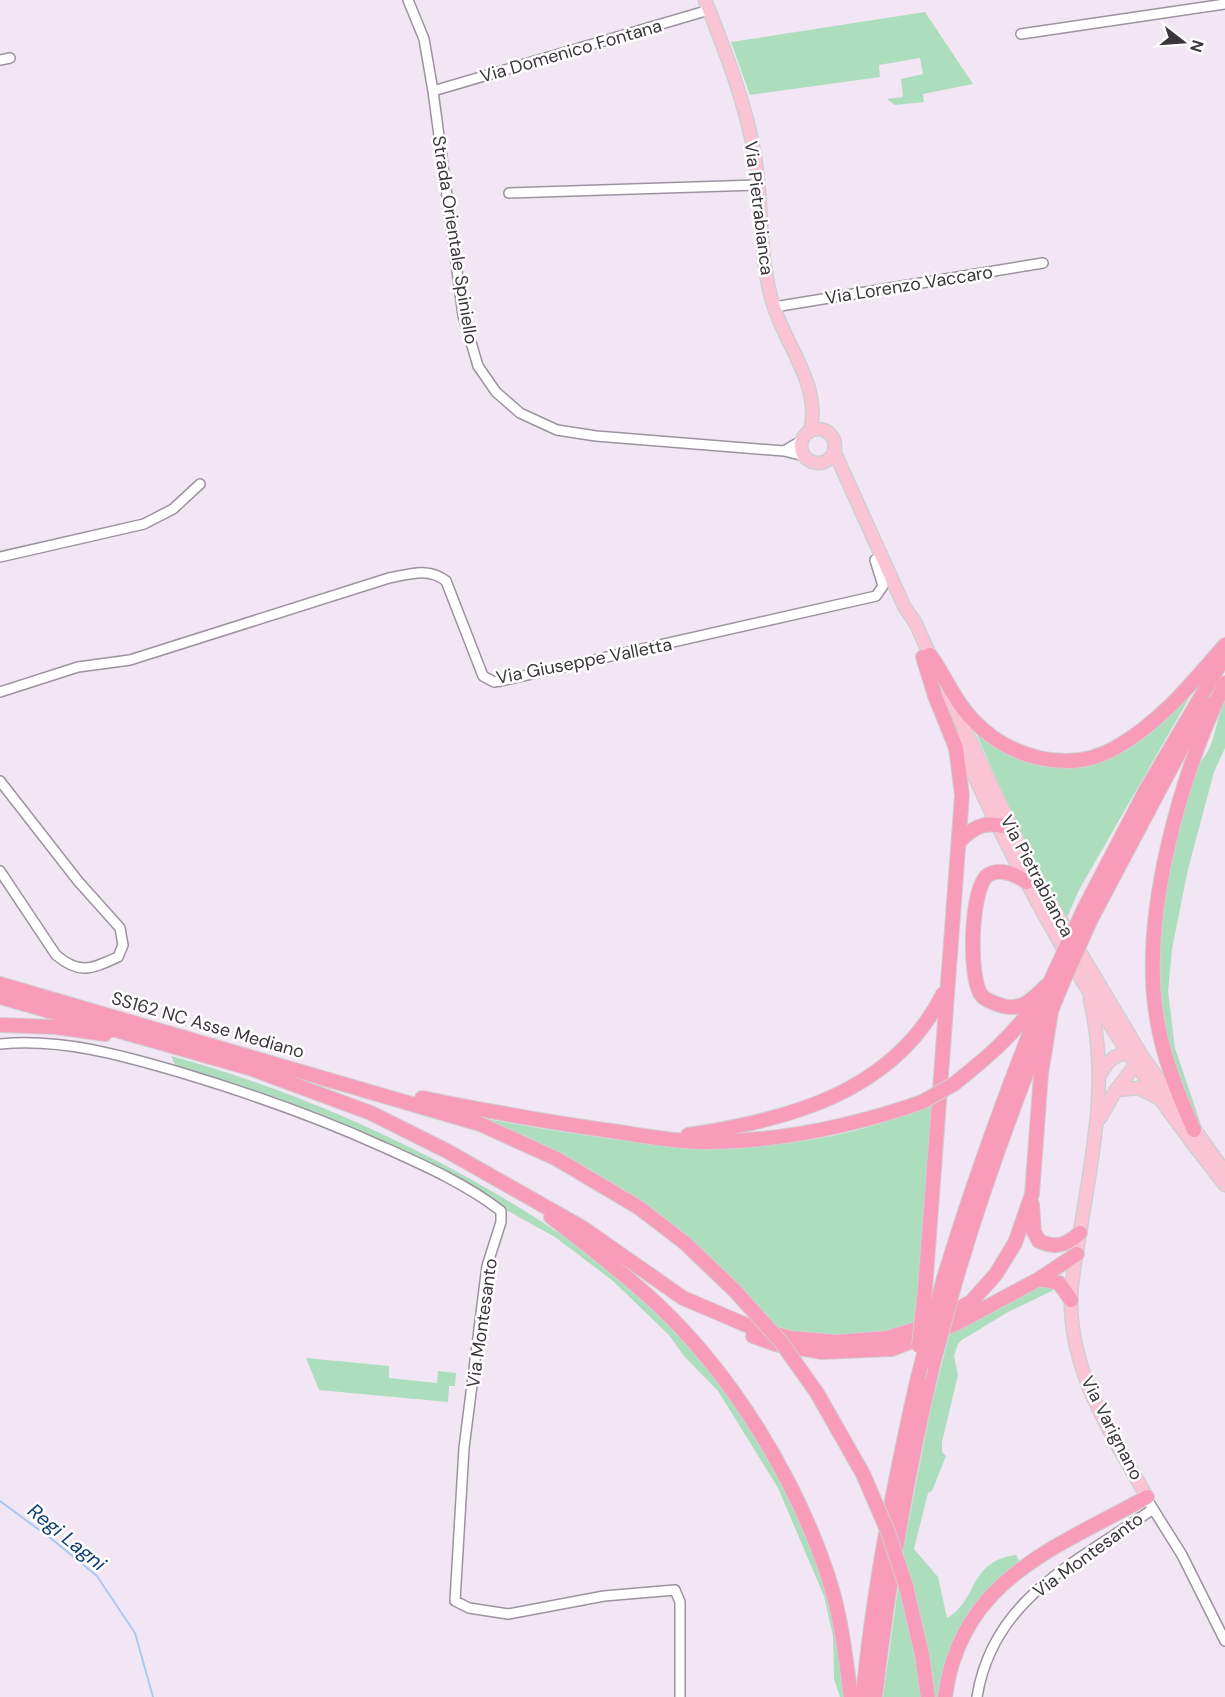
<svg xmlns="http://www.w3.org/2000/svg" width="1225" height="1697" font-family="'DM Sans',sans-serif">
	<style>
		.green { fill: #acdebe }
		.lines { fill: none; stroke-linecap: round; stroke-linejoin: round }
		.stream { stroke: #a5caf7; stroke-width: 2 }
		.minor-casing { stroke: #9d929f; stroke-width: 12 }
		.major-casing { stroke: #d0cfd0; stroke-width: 15 }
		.highway-casing { stroke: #d0cfd0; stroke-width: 16 }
		.minor { stroke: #fff; stroke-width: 9 }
		.major { stroke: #fbc4d5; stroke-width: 12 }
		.highway { stroke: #f89cb9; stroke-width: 14 }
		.highway-bridge-casing { stroke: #d0cfd0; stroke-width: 16; stroke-linecap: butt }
		.highway-bridge { stroke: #f89cb9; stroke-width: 14 }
		.labels { text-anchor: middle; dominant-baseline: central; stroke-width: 5; stroke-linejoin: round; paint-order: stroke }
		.street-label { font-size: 18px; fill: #3b363c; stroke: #fff }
		.water-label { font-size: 20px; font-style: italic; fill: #0c3e74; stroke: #fff }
	</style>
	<rect width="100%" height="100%" fill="#f2e6f4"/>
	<!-- green -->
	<path class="green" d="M925,12L973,84L923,94L924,102L895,105L887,99L903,97L901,79L923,74L920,58L879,65L880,77L750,95L731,42Z
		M1195,688L1079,890L1066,920L1022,836L976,733L996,748L1019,759L1043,765H1080Z
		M1225,701V748L1214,772L1188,869L1172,949L1168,991L1175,1048L1201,1125L1197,1124C1188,1100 1176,1076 1169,1052C1148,972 1163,843 1197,768C1200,761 1206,756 1209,749C1216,734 1217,716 1225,701Z
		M171,1056C263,1081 350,1116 435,1160C576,1234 680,1310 763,1449C787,1490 809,1534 825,1580C837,1615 841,1660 848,1697H840L834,1679L833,1636L824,1596L778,1488L718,1391L684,1356L669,1335L613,1281L555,1237L416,1160L177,1069Z
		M934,1102L915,1327C865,1340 830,1337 780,1331C729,1272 667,1217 601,1176C565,1154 525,1137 487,1119C639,1146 788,1171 934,1102Z
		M1039,1284L1058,1288L1008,1312L962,1340L958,1344L954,1356L958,1375L942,1442V1452L946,1456L932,1491L928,1493L914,1549L938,1577L947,1618C978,1601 968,1561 1016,1555L1020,1562L986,1595L941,1697H934L932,1670L925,1636L903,1551L931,1407L949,1335Z
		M306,1358L389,1366V1378L437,1383L438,1371L456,1373L455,1386H449L448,1402L319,1390Z
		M899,1581L910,1622L923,1697H883Z"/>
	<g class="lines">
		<!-- stream -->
		<path class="stream" d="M0,1501L53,1540L97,1576L135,1633L153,1697"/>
		<!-- minor casing -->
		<g class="minor-casing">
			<path id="minor" d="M408,0L424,39L433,91L463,315L478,366L496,392L520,413L557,430L596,436L784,451L804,456
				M1021,34L1225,4
				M0,60L10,58
				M433,91L709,10
				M509,193L757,185
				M774,307L1043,263
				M784,451L803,440
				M0,557L144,524L173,509L200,484
				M0,692L78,667L130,660L389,578C409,574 429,567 446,581L483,676L494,682L501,681L876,596L883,586L875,560L882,554
				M0,781L78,881L120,928L123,945L118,957C91,969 80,975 56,955L0,871
				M0,1044C61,1038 121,1055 179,1072C249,1093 315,1116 381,1146C421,1164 465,1183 501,1211V1222L487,1266L464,1448L455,1601L469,1608L508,1614L604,1596L675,1590L680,1602V1697
				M1150,1504L1182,1555L1225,1641
				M977,1697C993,1597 1078,1562 1153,1509"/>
		</g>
		<!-- major casing -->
		<g class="major-casing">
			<path id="major" d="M705,0C725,50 746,104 755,157C763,207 758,258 774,307C787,347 822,388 810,431
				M801 446a17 17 0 1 1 34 0a17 17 0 1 1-34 0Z
				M834,451L905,608L915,622L933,662
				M948,694L1034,875L1142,1056L1225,1172
				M957,737C1026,897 1116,1049 1225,1185
				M1090,999C1109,1080 1093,1152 1080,1232C1077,1254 1071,1278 1071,1300C1070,1372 1112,1436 1147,1497
				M1101,1073C1109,1059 1118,1051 1135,1054
				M1116,1090L1140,1059
				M1100,1118L1116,1090L1138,1088L1157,1097"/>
		</g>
		<!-- highway casing -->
		<g class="highway-casing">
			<path id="highway" d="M930,655C945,675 954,701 973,720C1008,757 1068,775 1115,748C1159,724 1193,682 1225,645
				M923,657L935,696L956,748L962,795L925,1289
				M960,841C976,824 988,821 1010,828
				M1027,882C1016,875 1001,867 988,875C970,888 968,980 982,996C987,1001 996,1004 1003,1006C1022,1011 1033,999 1046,986
				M1084,909L1147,788L1225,656
				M1091,919L1181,749L1208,705
				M0,984L480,1124L557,1159L638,1207L685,1243L735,1291
				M0,997L249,1068L371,1113L447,1151L583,1228L683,1298L751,1327L790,1338L837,1342L887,1338L927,1326L971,1302L996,1274L1015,1243L1032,1194L1041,1074L1051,1012
				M0,1025L55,1027L105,1034
				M954,1084C984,1060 1013,1036 1035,1004
				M422,1098C487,1111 552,1123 619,1132C648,1137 679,1142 709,1142C783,1141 853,1126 922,1102
				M1194,1130C1177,1092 1162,1055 1156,1013C1141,913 1181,773 1225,683
				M688,1135C789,1120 894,1092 943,994
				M1032,1204L1034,1232L1039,1241C1056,1249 1066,1245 1080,1233
				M551,1217C587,1245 624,1273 657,1304C735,1377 801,1487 832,1589C842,1624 846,1661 851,1697
				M944,1278C975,1176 1011,1078 1051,980
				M956,1279C986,1178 1022,1081 1062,984
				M1039,1279L1077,1254
				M753,1336L775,1344L822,1352L892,1349L957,1323L1039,1279L1059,1283L1071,1300
				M817,1393L863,1474
				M906,1586L922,1655L928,1697
				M863,1697C873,1589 894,1482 918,1377
				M875,1697C888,1585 907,1474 933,1364
				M945,1697C960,1579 1056,1548 1147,1497"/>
		</g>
		<!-- minor -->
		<use href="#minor" class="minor"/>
		<!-- major -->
		<use href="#major" class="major"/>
		<!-- highway -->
		<use href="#highway" class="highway"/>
		<!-- highway-bridge casing -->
		<g class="highway-bridge-casing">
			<path id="highway-bridge" d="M1051,980L1084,909
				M1062,984L1091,919
				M922,1102L954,1084
				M735,1291L781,1342L817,1393
				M919,1346L925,1289
				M933,1364L956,1279
				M918,1377L944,1278
				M863,1474L888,1532L906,1586"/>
		</g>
		<!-- highway-bridge -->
		<use href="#highway-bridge" class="highway-bridge"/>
	</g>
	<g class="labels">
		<!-- street labels -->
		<g class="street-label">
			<text transform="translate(571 51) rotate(-16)">Via Domenico Fontana</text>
			<text transform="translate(759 208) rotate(83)">Via Pietrabianca</text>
			<text transform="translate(455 240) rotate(81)">Strada Orientale Spiniello</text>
			<text transform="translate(909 285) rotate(-9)">Via Lorenzo Vaccaro</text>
			<text transform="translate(584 661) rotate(-11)">Via Giuseppe Valletta</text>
			<text transform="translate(1037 876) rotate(62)">Via Pietrabianca</text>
			<text transform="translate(208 1025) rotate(16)">SS162 NC Asse Mediano</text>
			<text transform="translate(482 1323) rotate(-82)">Via Montesanto</text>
			<text transform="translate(1112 1428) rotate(63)">Via Varignano</text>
			<text transform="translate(1088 1555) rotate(-36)">Via Montesanto</text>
		</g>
		<!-- water labels -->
		<g class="water-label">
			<text transform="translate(67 1537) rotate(39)">Regi Lagni</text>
		</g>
	</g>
	<!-- north arrow -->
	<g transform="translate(1183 42) rotate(107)" stroke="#ffffff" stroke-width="4.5" paint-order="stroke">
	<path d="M0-4.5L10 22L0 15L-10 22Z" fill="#3b363c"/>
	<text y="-9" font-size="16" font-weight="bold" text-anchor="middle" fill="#3b363c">N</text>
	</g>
</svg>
